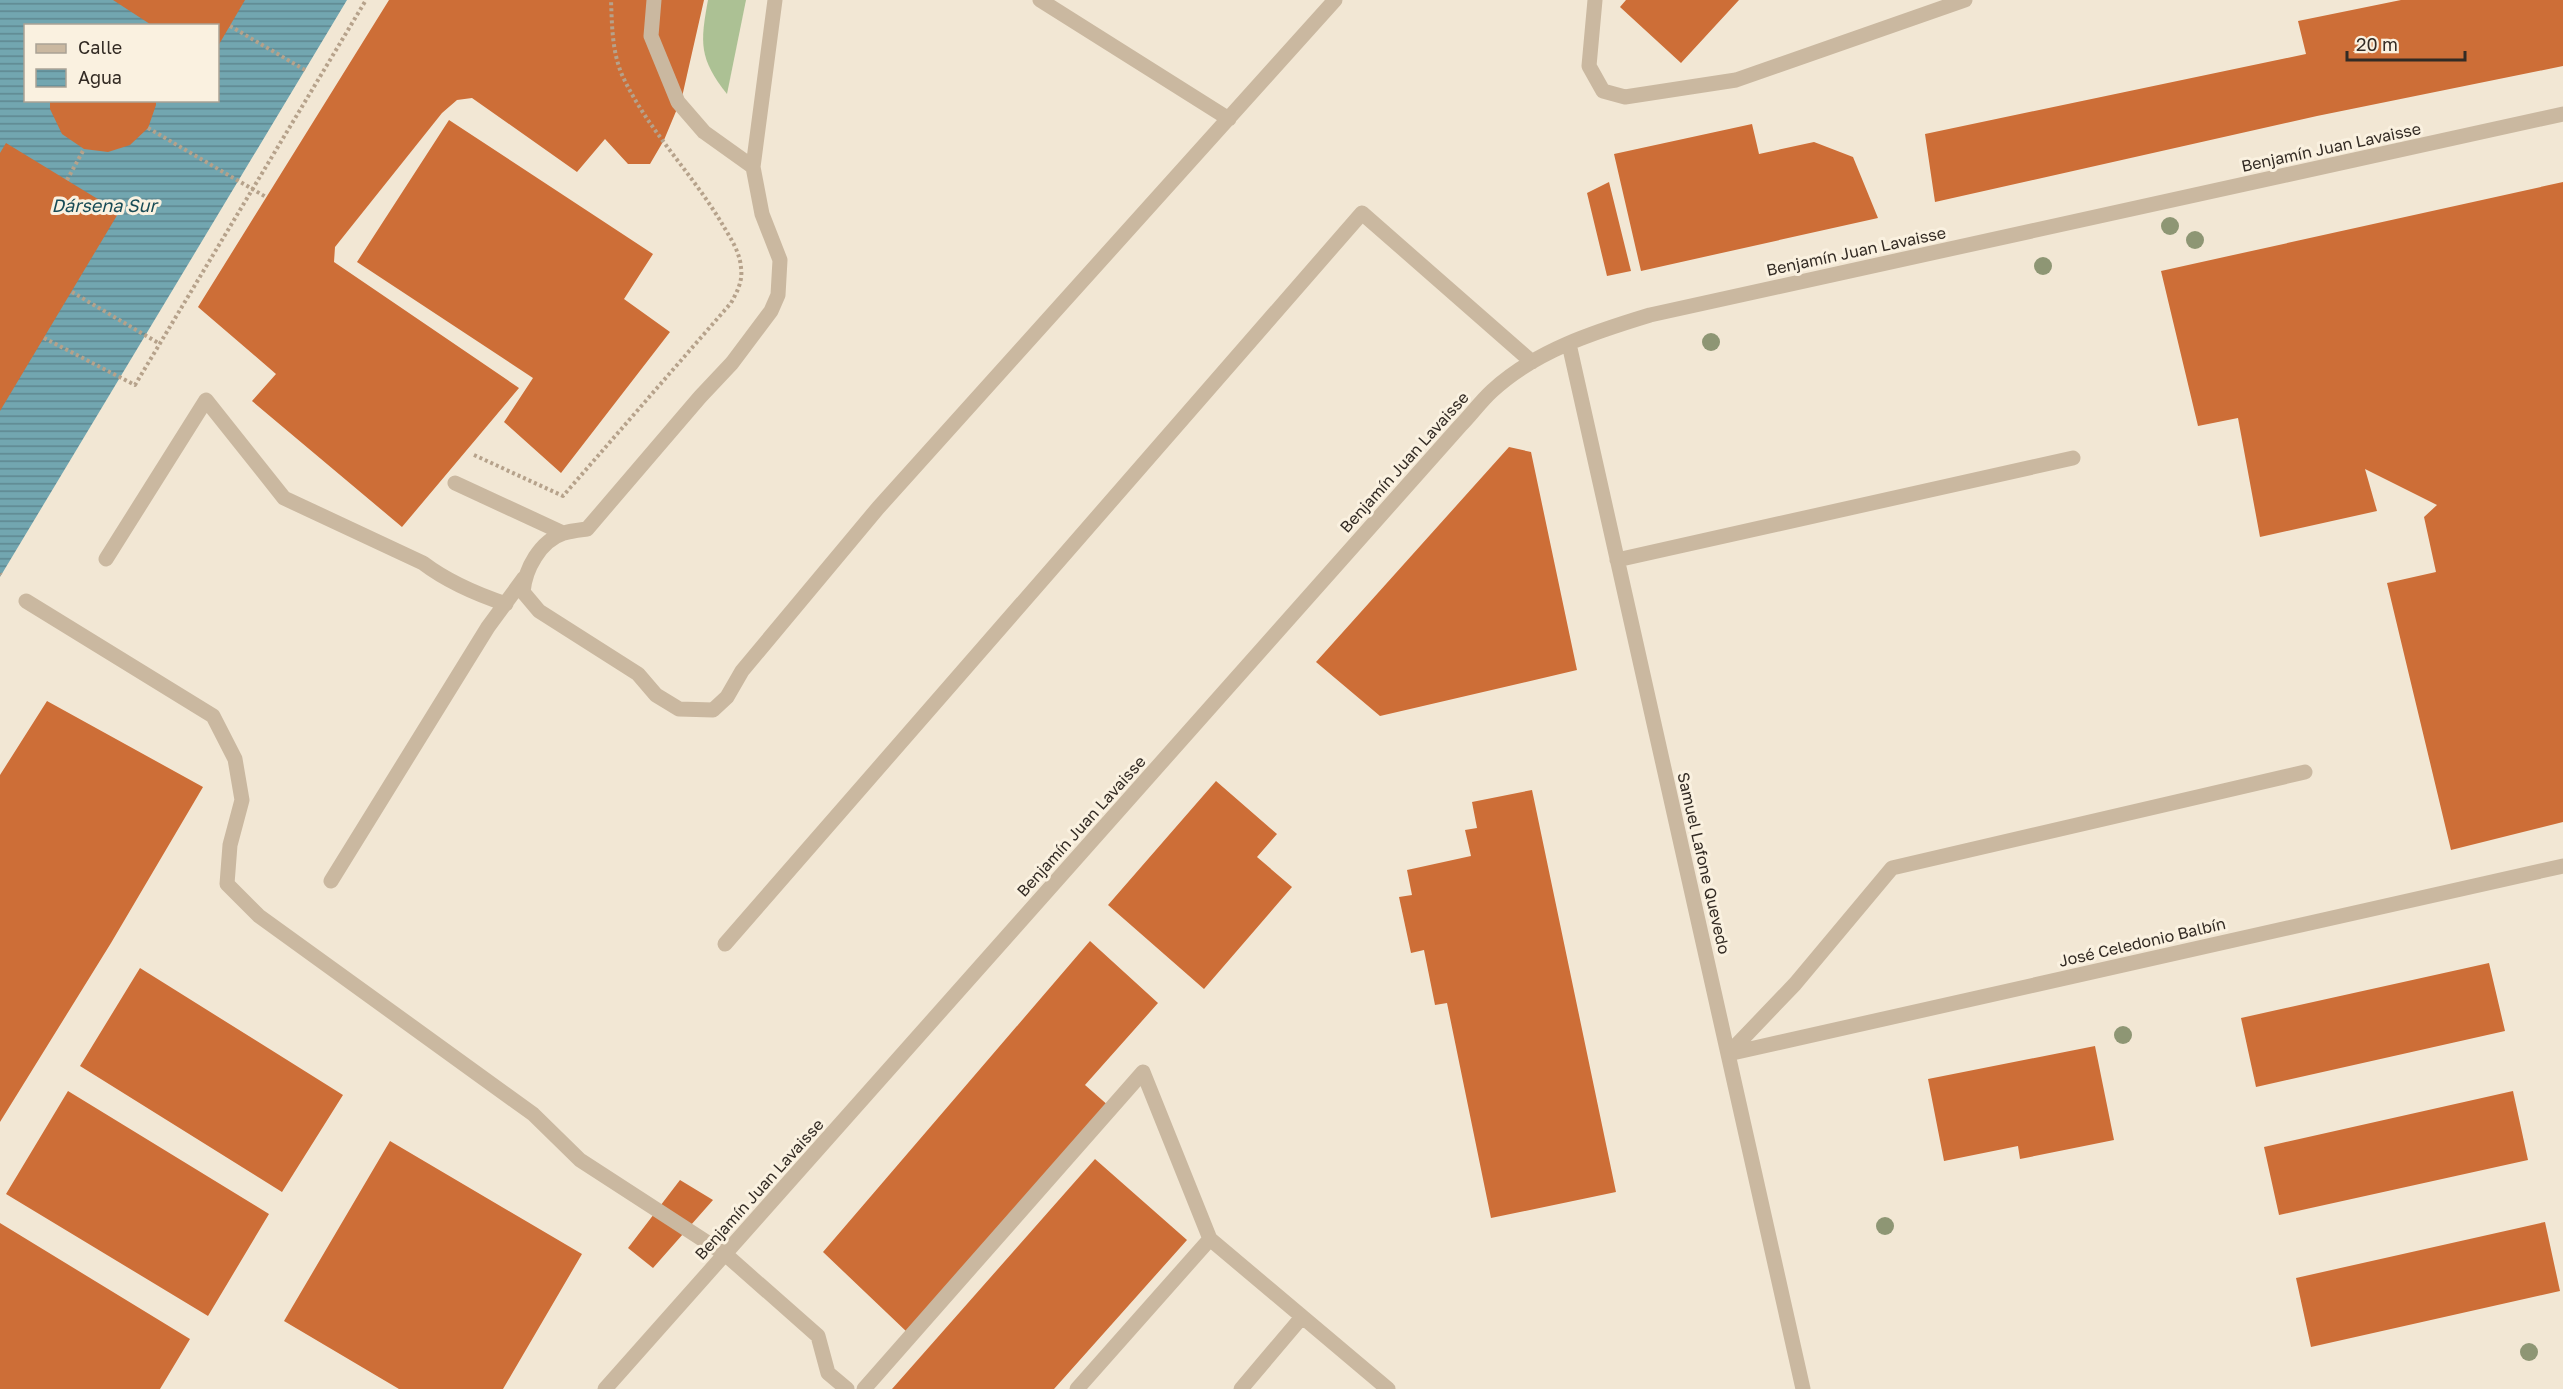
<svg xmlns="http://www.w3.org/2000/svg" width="2563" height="1389" font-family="'Golos Text',sans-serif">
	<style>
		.grass { fill: #acc194 }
		.water { fill: url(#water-rules); fill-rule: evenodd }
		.building { fill: #cd6e37 }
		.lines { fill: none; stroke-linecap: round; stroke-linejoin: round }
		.path { stroke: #b6a28b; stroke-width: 4; stroke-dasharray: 3 3; stroke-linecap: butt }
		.minor { stroke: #cab8a0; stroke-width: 15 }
		.path-bridge { stroke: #b6a28b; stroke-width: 4; stroke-dasharray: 3 3; stroke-linecap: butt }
		.tree { fill: #8e9674 }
		.labels { text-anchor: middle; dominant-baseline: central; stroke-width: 6; stroke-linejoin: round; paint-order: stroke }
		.street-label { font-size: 16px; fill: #332b24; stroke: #faf1e0 }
		.water-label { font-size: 18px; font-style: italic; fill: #184b56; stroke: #faf1e0 }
	</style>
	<defs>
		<pattern id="water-rules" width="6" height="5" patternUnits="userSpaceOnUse" patternTransform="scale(1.5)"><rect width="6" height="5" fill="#72a6b0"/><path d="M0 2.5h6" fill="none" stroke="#5e878f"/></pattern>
	</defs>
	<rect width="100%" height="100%" fill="#f2e7d4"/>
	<!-- grass -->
	<path class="grass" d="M708,0H746L727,94C699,59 700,43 708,0Z"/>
	<!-- water -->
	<path class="water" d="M0,0H347L0,577ZM26,26H218V100H26Z"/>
	<!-- building -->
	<path class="building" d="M113,0H245L218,46V26H153Z
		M389,0H704L682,97L664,140L650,164H628L605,139L577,172L472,98L457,100L442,113L335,247L334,262L519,388L402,527L252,401L276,374L198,307Z
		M1626,0H1739L1681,63L1620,7Z
		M2401,0H2563V66L2317,116L1935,202L1925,134L2306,54L2298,21Z
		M50,100H156V105L148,128L130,145L108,152L84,149L62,134L50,109Z
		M449,120L653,254L624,299L670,332L561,473L504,422L533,378L357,262Z
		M1752,124L1759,154L1814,142L1853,157L1878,218L1641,271L1614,154Z
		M6,143L119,212L0,411V153Z
		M1609,182L1631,271L1607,276L1587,193Z
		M2563,182V822L2451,850L2387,583L2436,572L2424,517L2437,505L2365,469L2377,511L2260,537L2238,418L2198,426L2161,271Z
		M1509,447L1531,452L1577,670L1380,716L1316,662Z
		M47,701L203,787L111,943L0,1122V775Z
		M1216,781L1277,834L1257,857L1292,887L1204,989L1108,905Z
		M1532,790L1616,1192L1491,1218L1447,1003L1435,1005L1424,950L1411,953L1399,897L1412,895L1407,870L1471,856L1465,830L1477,828L1472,802Z
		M1090,941L1158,1003L1085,1085L1110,1107L908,1333L823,1252Z
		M2489,963L2505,1031L2256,1087L2241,1018Z
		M140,968L343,1095L282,1192L80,1066Z
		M2095,1046L2114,1140L2020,1159L2018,1146L1944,1161L1928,1079Z
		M68,1091L269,1214L208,1316L6,1194Z
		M2513,1091L2528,1160L2279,1215L2264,1147Z
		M390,1141L582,1254L503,1389H399L284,1321Z
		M1095,1159L1187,1240L1054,1389H892Z
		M680,1180L713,1200L653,1268L628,1248Z
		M2545,1222L2560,1291L2311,1347L2296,1278Z
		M0,1223L190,1339L160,1389H0Z"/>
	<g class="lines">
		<!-- path -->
		<path class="path" d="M230,26L305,70
			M67,180L84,149
			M72,292L160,344
			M44,338L135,385L366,0
			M474,455L563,496L731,303C737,292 743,281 741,268C740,251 729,236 721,222C691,172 648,130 623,77C612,53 612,26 611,0
			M0,574L1,575"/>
		<!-- minor -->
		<path class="minor" d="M654,0L651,36L678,102L704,132L753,167
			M775,0L753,167L762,214L780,260L778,295L771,311L732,363L700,397L587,529C580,530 571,531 564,533C540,541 525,569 523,592L539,611L638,674L656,695L679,709L713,710L727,697L742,671L878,508L1335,0
			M1040,0L1229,119
			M1595,0L1589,66L1603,91L1625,97L1736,80L1965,0
			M1569,344L1803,1389
			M455,483L563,533
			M106,559L206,400L284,498L423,563C448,582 476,594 506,604
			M1617,560L2073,458
			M26,601L213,716L235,759L242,800L230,845L227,884L259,916L533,1114L580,1160L725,1254L818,1336L828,1373L847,1389
			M331,881L488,627L524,578
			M725,944L1362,213L1532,362
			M1728,1054L2563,866
			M1728,1054L1795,984L1892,868L2305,772
			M605,1389L1460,426C1471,415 1480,402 1492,391C1535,351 1594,332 1650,315L2563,114
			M864,1389L1143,1072L1210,1239L1388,1389
			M1077,1389L1210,1239
			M1241,1389L1302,1317"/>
		<!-- path-bridge -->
		<path class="path-bridge" d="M148,128L266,197"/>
	</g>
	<!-- trees -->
	<g class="tree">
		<circle cx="2170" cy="226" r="9"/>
		<circle cx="2195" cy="240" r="9"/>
		<circle cx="2043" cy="266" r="9"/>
		<circle cx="1711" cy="342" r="9"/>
		<circle cx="2123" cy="1035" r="9"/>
		<circle cx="1885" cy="1226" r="9"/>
		<circle cx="2529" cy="1352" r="9"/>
	</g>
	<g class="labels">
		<!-- street labels -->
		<g class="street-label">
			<text transform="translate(2331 147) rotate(-12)">Benjamín Juan Lavaisse</text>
			<text transform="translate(1856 251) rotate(-12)">Benjamín Juan Lavaisse</text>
			<text transform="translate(1404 462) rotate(-48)">Benjamín Juan Lavaisse</text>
			<text transform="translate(1081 826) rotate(-48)">Benjamín Juan Lavaisse</text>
			<text transform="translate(1704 863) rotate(77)">Samuel Lafone Quevedo</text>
			<text transform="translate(2142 942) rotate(-13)">José Celedonio Balbín</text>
			<text transform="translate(759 1189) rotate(-48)">Benjamín Juan Lavaisse</text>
		</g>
		<!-- water labels -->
		<g class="water-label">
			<text x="104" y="205">Dársena Sur</text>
		</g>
	</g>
	<!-- legend -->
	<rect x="24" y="24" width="195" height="78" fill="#faf1e0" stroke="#aaa295" stroke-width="1.5"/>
	<rect x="36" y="44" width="30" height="9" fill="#cab8a0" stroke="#aaa295" stroke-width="1.5"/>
	<text x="78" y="54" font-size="18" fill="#332b24">Calle</text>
	<rect x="36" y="69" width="30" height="18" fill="url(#water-rules)" stroke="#aaa295" stroke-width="1.5"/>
	<text x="78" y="84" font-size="18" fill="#332b24">Agua</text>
	<!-- scale -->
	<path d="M2347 51v9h118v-9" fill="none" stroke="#332b24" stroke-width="3"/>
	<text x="2356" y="51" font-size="18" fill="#332b24" stroke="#faf1e0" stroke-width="4.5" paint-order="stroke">20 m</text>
</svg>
